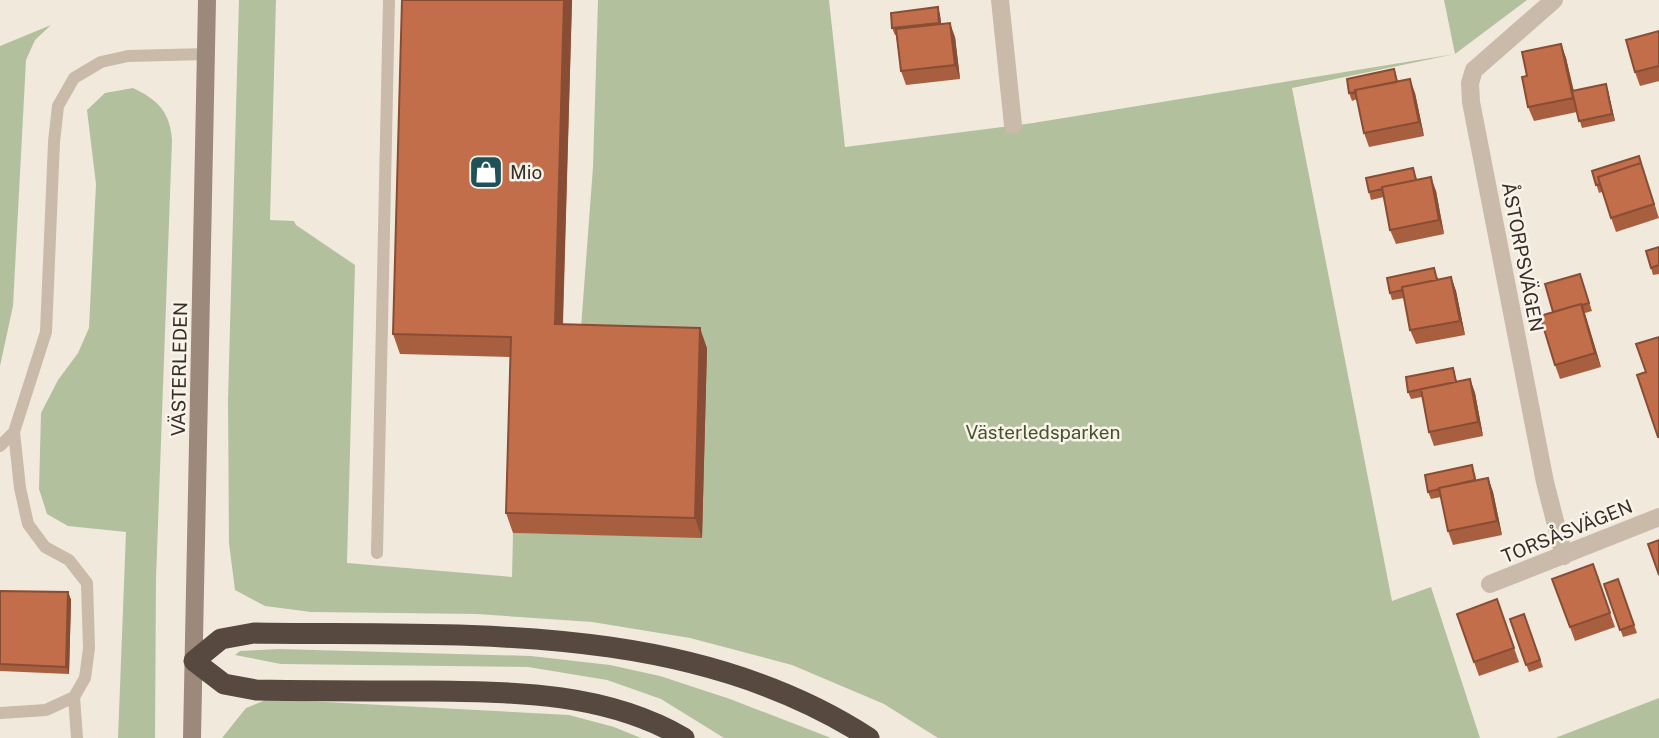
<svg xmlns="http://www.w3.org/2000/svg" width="1659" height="738" font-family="'Public Sans',sans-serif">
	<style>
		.green { fill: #b3c09d }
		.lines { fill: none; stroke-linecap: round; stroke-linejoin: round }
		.lane { stroke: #c9baa9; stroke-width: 12 }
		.street { stroke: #c9baa9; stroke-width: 18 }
		.secondary { stroke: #9d897b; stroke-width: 18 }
		.highway { stroke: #574940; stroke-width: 21 }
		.wall { fill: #a75f40 }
		.shaded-wall { fill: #884d34 }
		.building { fill: #c26e4b; stroke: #884d34; stroke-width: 2 }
		.labels { text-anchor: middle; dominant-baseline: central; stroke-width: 5; stroke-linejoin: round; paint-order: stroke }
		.poi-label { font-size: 19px; fill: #372e29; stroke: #f9f3e9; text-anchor: start }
		.street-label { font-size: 19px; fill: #372e29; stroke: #f9f3e9 }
		.park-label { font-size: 19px; fill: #44542d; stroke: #f9f3e9 }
	</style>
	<rect width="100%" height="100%" fill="#f2e9dd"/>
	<!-- green -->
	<path class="green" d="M239,0H276L270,220L294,221L296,225L355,265L347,563L512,577L513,533L702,537L580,341L593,167L598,0H829L845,147L1033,123L1455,54L1444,0H1527L1455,54L1292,88L1392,601L1431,587L1480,738H938L884,704L792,665L690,638L592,622L477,614L311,612L265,606L235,590L229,543L228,400Z
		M51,25L35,40L26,60L13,306L0,366V46Z
		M133,88C158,100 170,112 172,140L156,579L155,738H118L126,532L68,526L47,514L39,489L41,413L58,380L78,353L89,328L96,184L87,110L105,93Z
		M279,649L531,656L610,665L660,676L730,699L831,738H724L661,699L607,680L528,667L281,664L235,655L240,651Z
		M1659,698V738H1555Z
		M268,699L569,715L614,727L641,738H222L246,708Z"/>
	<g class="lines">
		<!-- lane -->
		<path class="lane" d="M0,446L14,432
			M377,553L389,0
			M74,697L77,738
			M0,713L46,710L74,697L85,678L89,648L87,583L69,560L45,547L28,524L20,488L14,432L46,332L54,142L58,106L74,78L101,62L128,56L206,54"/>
		<!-- street -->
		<path class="street" d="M1000,0L1013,125
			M1554,0L1474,70L1470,83L1471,102L1545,482L1564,556
			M1490,584L1659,517"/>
		<!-- secondary -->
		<path class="secondary" d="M192,738L207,0"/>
		<!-- highway -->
		<path class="highway" d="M684,738C603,691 511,692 421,691C366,691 311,691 256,690L224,684L194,661L221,639L254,633C461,636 688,620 869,738"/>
	</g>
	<!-- wall -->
	<path class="wall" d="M572,0L563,325L707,348L702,538L513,533L506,513L510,357L400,354L393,334Z
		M938,7L940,15L941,24L955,37L960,79L906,85L901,71L896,35H895L892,28Z
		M1659,31V81L1640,86L1635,72Z
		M1561,44L1566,58L1574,91L1606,84L1608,91L1615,121L1582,128L1577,112L1534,121L1528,107L1527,76Z
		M1394,69L1398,82L1415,93L1424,136L1369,147L1364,133L1357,99L1352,101L1349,93Z
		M1639,156L1659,218L1616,232L1602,192L1599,193L1592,171Z
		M1413,168L1417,180L1436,191L1444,234L1396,244L1390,230L1384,197L1371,200L1369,192Z
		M1659,247V274L1653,275L1646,251Z
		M1580,274L1592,311L1585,313L1601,367L1560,379L1555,365L1553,312Z
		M1437,276L1438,280L1451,277L1456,291L1465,335L1416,344L1410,330L1404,298L1392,300L1390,293Z
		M1453,368L1457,382L1470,379L1475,393L1483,436L1434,446L1429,432L1422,397L1411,399L1408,392Z
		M1475,473L1476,480L1488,478L1493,492L1502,535L1453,545L1448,531L1441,497L1431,499L1428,492Z
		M1593,564L1615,627L1575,641L1552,579Z
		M1618,579L1637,633L1623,637L1604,584Z
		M0,591L68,592L71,600L69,674L0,671Z
		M1497,599L1519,662L1479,676L1457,614Z
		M1524,614L1543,667L1529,672L1510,619Z"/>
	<!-- shaded-wall -->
	<path class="shaded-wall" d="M564,0H572L562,344L555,324Z
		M938,7L940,15L942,30L939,23Z
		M950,23L955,37L960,79L955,65Z
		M1561,44L1566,58L1578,112L1573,98Z
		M1410,79L1415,93L1424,136L1419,122Z
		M1606,84L1608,91L1615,121L1612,114Z
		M1431,177L1436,191L1444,234L1439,220Z
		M1451,277L1456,291L1465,335L1460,321Z
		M1581,304L1586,318L1601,367L1595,353Z
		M700,328L707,348L702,538L695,518Z
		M1470,379L1475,393L1483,436L1478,422Z
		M1488,478L1493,492L1502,535L1497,521Z
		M68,592L71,600L69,674L66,667Z"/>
	<!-- building -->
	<path class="building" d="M402,0H564L555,324L700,328L695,518L506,513L511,337L393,334Z
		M938,7L939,23L892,28L891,13Z
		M950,23L955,65L901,71L896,29Z
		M1659,31V66L1635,72L1626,40Z
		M1561,44L1573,98L1528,107L1522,77L1527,76L1522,52Z
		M1394,69L1397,82L1355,90L1356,92L1349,93L1347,79Z
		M1410,79L1419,122L1364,133L1355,90Z
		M1606,84L1612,114L1579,121L1572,91Z
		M1639,156L1643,170L1641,163L1598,177L1600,184L1596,185L1592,171Z
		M1641,163L1654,204L1611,218L1598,177Z
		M1413,168L1416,180L1382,187V189L1369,192L1366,178Z
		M1431,177L1439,220L1390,230L1382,187Z
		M1659,247V265L1651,268L1646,251Z
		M1434,268L1437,280L1402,287V290L1390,293L1387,278Z
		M1580,274L1589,303L1582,305L1583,310L1581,304L1553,312L1545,284Z
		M1451,277L1460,321L1410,330L1402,287Z
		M1581,304L1595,353L1555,365L1540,316Z
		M1659,337V437H1658L1637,375L1646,372L1636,344Z
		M1453,368L1456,382L1408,392L1406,377Z
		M1470,379L1478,422L1429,432L1421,389Z
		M1472,465L1475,480L1439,488V489L1428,492L1425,475Z
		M1488,478L1497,521L1448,531L1439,488Z
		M1659,540V575L1648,544Z
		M1593,564L1610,613L1570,627L1552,579Z
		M1618,579L1634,625L1620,630L1604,584Z
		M0,591L68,592L66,667L0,664Z
		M1497,599L1514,648L1474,662L1457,614Z
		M1524,614L1540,660L1526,665L1510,619Z"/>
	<!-- icons -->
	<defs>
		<g id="shop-square" transform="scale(1.75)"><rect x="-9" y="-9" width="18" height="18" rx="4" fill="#1f5157" stroke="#f9f3e9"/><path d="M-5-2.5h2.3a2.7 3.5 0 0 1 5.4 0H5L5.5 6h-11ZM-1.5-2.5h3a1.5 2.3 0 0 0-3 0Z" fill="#fff"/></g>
	</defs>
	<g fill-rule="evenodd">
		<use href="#shop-square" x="486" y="172"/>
	</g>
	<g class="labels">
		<!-- poi labels -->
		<g class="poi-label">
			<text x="510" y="172">Mio</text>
		</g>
		<!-- street labels -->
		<g class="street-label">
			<text transform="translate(1523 257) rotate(79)">ÅSTORPSVÄGEN</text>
			<text transform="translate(179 369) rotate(-89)">VÄSTERLEDEN</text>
			<text transform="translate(1567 531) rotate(-22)">TORSÅSVÄGEN</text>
		</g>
		<!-- park labels -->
		<g class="park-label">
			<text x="1043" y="432">Västerledsparken</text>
		</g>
	</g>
</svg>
